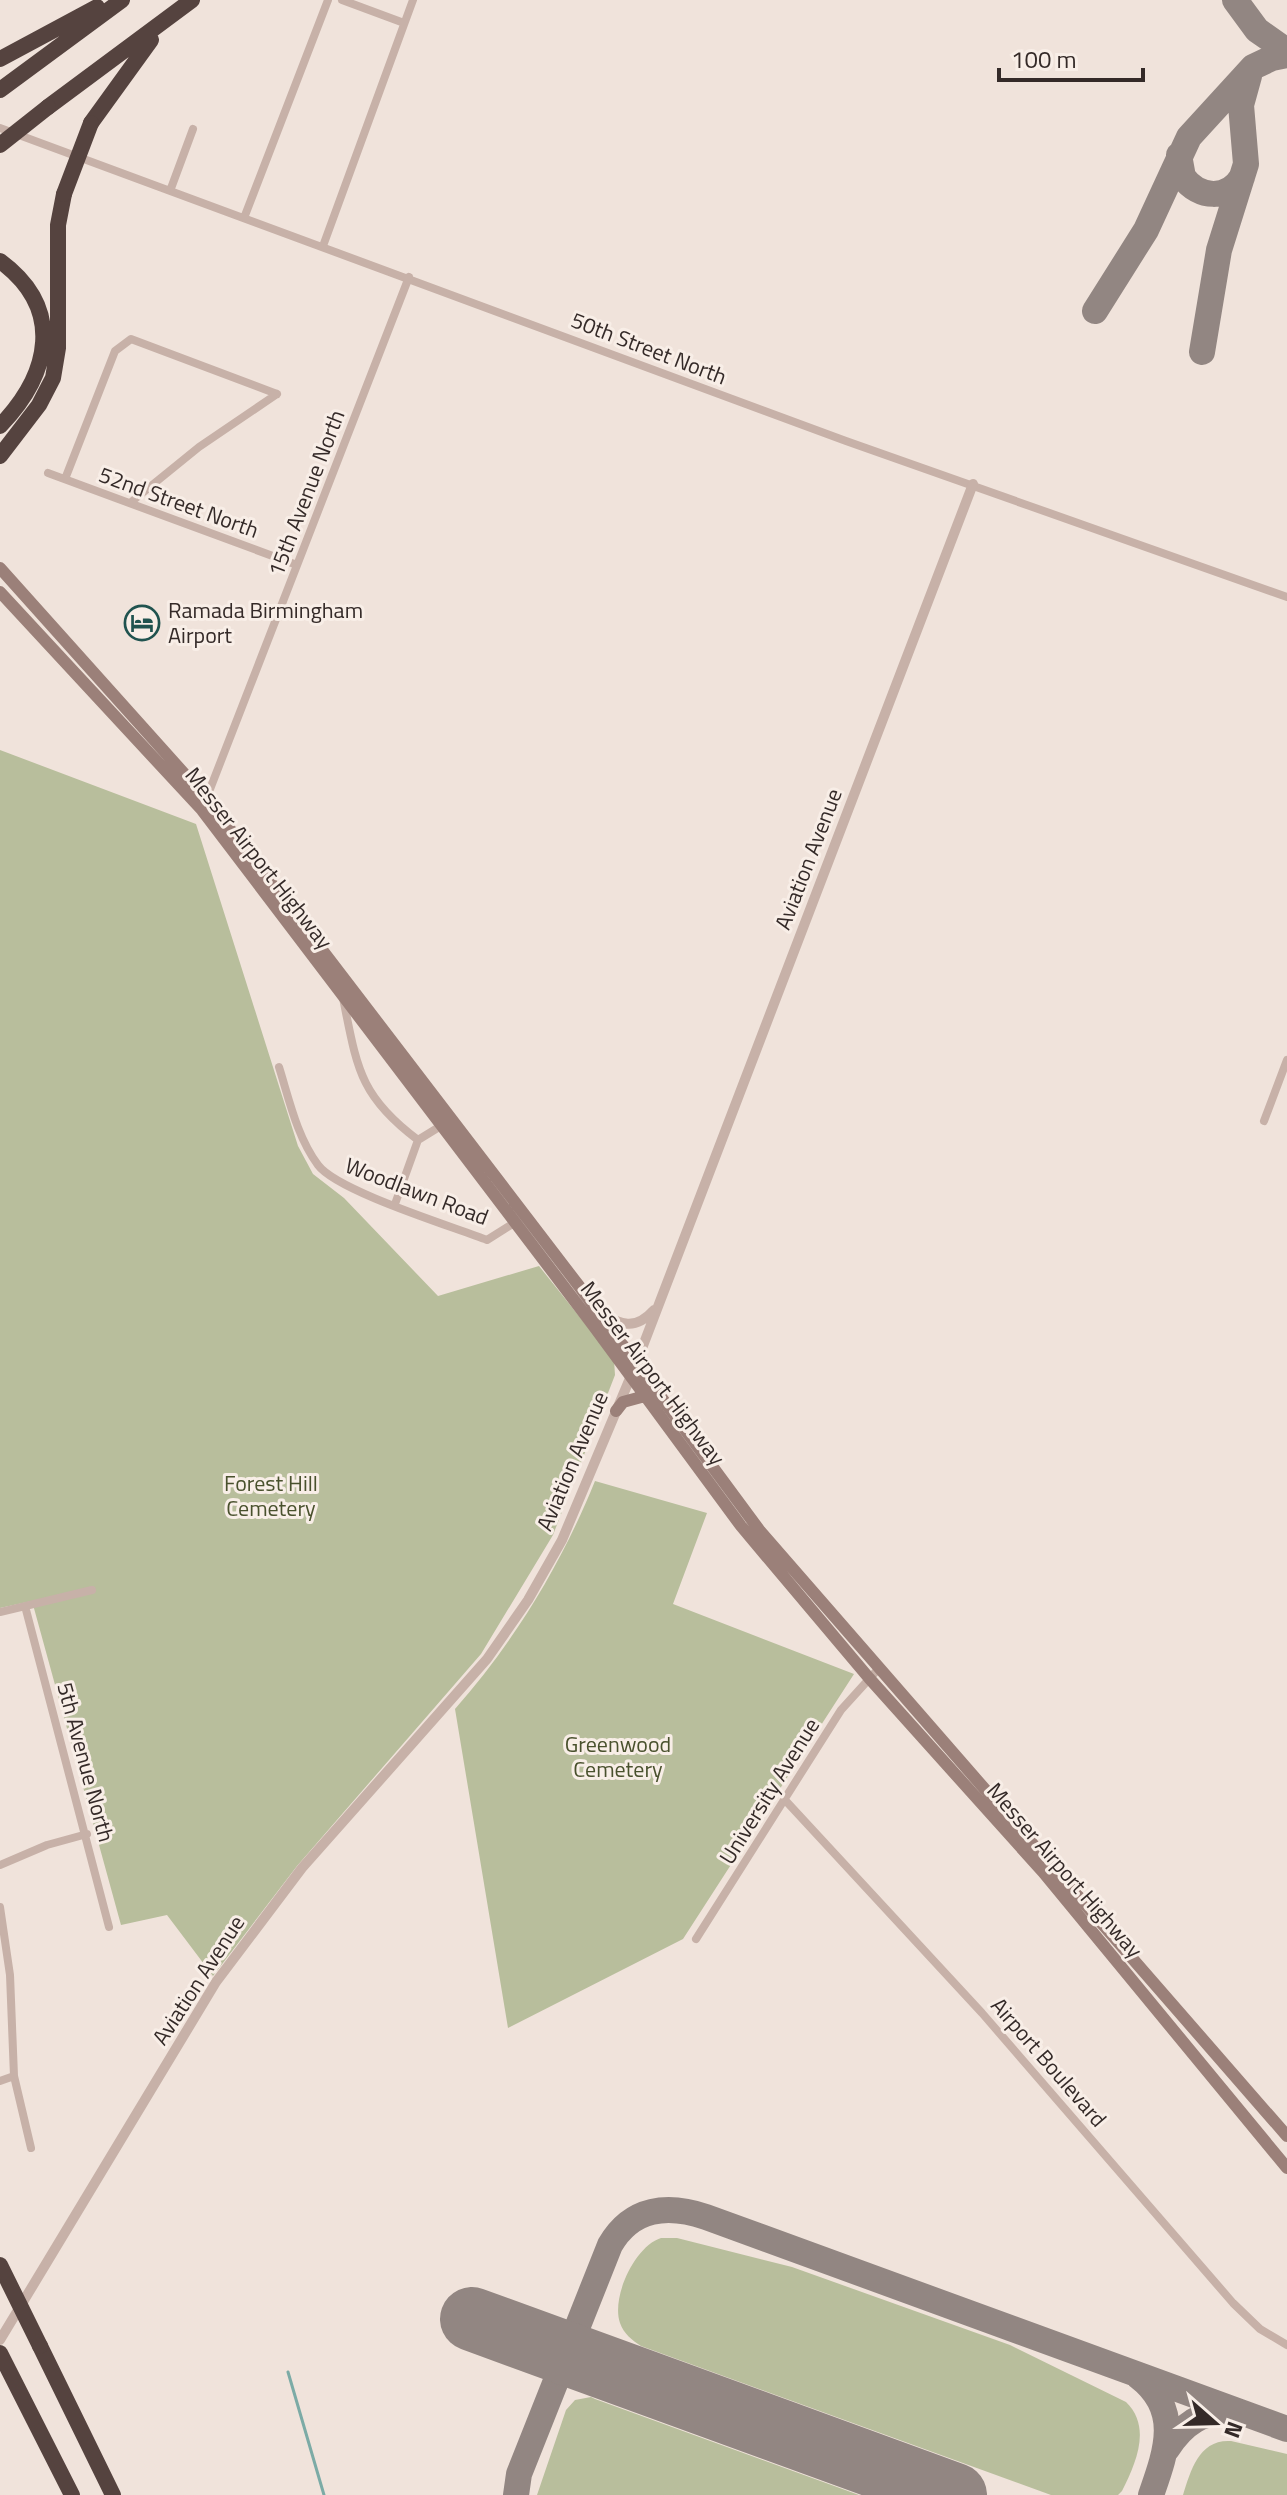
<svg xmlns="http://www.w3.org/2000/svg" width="1287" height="2495" font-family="'Titillium Web',sans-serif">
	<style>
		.green { fill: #b8be9c }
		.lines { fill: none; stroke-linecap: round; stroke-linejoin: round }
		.stream { stroke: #7caba6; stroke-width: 3 }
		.taxiway { stroke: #928682; stroke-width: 26 }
		.runway { stroke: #928682; stroke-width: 64 }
		.minor { stroke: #c7b1a8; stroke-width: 8 }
		.tertiary { stroke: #c7b1a8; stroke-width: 10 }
		.secondary { stroke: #9b8079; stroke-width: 12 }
		.motorway { stroke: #55433f; stroke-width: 16 }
		.motorway-bridge { stroke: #55433f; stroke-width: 16 }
		.labels { text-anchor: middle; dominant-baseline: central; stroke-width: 6; stroke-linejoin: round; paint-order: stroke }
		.street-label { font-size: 22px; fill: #342a28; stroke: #f8eee7 }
		.poi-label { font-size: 22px; fill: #342a28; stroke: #f8eee7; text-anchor: start }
		.park-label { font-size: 22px; fill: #49512d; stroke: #f8eee7 }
	</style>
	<rect width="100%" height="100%" fill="#f0e3db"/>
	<!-- green -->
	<path class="green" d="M0,750L196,824L298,1146L313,1174L344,1198L438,1296L539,1266L614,1360L615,1375L553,1535L481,1654L297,1866L213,1976L167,1915L121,1925L32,1601L0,1608Z
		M595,1481L707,1513L673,1604L854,1674L683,1939L508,2028L455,1709C514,1642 561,1565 595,1481Z
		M661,2238H677L792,2267L1010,2345L1126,2402C1152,2427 1136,2463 1122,2491L1118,2495H1051L641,2346C632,2340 624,2334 620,2323C611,2297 635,2246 661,2238Z
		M591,2397L595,2399L859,2495H537L566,2410L575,2400Z
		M1231,2441L1287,2454V2495H1183C1191,2470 1199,2439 1231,2441Z"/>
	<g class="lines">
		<!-- stream -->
		<path class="stream" d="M288,2372L324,2495"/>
		<!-- taxiway -->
		<path class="taxiway" d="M1235,0L1257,30L1287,51
			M1179,155L1183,177C1199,199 1228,200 1242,177
			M1095,311L1146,230L1189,137L1253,67L1272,58L1287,55
			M1202,352L1219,250L1246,164L1241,105L1249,76
			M1139,2377C1182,2410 1166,2452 1151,2495
			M1167,2449C1183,2424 1203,2410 1233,2412
			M516,2495L519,2474L610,2245C632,2207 668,2204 706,2217L1287,2429"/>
		<!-- runway -->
		<path class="runway" d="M472,2319L955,2495"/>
		<!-- minor -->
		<path class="minor" d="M342,0L404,23
			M0,128L846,441L1287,597
			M170,191L193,129
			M244,218L328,0
			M323,246L413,0
			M48,473L297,565
			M65,479L115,351L131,339L277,394
			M130,503L199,447L277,394
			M205,802L409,277
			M343,998C357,1067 359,1096 418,1140
			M279,1067C289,1099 297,1137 318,1165C337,1191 451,1226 487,1240L514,1223
			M1264,1121L1287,1060
			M395,1204L418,1140L444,1124
			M25,1606L109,1927
			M0,1612L92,1590
			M785,1800L982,2013L1233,2303L1260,2329L1287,2345
			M0,1865L47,1845L87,1834
			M0,1907L10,1975L14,2076L31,2148
			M696,1939L841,1710L880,1667
			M0,2081L14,2076"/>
		<!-- tertiary -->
		<path class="tertiary" d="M599,1312C621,1325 635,1331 654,1310
			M0,2340L216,1982L302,1868L487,1659L528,1600L562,1540L636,1364L973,484"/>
		<!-- secondary -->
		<path class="secondary" d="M0,568L206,798L579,1286L760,1531L1287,2136
			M0,592L202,810L593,1325L741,1526L869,1678L1043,1872L1287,2168
			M616,1411L623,1402L645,1396"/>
		<!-- motorway -->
		<path class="motorway" d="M0,59L97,7
			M0,90L122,0
			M48,107L192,0
			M91,123L151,40
			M0,261C65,309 50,374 0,426
			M0,456L39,405L53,378L58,348V225L64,194
			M40,2346L113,2495
			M0,2353L72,2495"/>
		<!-- motorway-bridge -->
		<path class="motorway-bridge" d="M0,145L48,107
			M64,194L91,123
			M0,2265L40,2346"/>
	</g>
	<!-- icons -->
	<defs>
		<g id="hotel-ring" transform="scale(1.8)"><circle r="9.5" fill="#f8eee7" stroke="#20534f" stroke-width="1.5"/><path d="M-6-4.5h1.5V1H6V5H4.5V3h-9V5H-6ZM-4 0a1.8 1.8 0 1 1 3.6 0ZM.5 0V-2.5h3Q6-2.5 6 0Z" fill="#20534f"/></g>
	</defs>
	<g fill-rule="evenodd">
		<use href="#hotel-ring" x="142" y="623"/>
	</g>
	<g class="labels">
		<!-- street labels -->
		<g class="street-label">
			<text transform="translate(649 348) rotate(21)">50th Street North</text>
			<text transform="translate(306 493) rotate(-69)">15th Avenue North</text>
			<text transform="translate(179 502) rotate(20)">52nd Street North</text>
			<text transform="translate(259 858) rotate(52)">Messer Airport Highway</text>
			<text transform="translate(808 859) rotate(-69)">Aviation Avenue</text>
			<text transform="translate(417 1191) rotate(21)">Woodlawn Road</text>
			<text transform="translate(653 1373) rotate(53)">Messer Airport Highway</text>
			<text transform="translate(572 1461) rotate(-67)">Aviation Avenue</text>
			<text transform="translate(86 1762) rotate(75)">5th Avenue North</text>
			<text transform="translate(769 1791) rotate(-58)">University Avenue</text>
			<text transform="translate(1065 1870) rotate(49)">Messer Airport Highway</text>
			<text transform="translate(198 1980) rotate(-57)">Aviation Avenue</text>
			<text transform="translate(1049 2062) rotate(49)">Airport Boulevard</text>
		</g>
		<!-- poi labels -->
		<g class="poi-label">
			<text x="168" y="610">Ramada Birmingham<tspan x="168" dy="25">Airport</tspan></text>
		</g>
		<!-- park labels -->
		<g class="park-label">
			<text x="271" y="1483">Forest Hill<tspan x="271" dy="25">Cemetery</tspan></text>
			<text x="618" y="1744">Greenwood<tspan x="618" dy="25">Cemetery</tspan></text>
		</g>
	</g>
	<!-- north arrow -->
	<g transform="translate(1215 2423) rotate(110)" stroke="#f8eee7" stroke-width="6" paint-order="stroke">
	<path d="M0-6L14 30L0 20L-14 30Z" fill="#342a28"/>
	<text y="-12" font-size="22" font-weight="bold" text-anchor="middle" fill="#342a28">N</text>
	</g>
	<!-- scale -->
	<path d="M999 68v12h144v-12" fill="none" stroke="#342a28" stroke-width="4"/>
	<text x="1011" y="68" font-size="24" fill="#342a28" stroke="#f8eee7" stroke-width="6" paint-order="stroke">100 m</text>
</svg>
